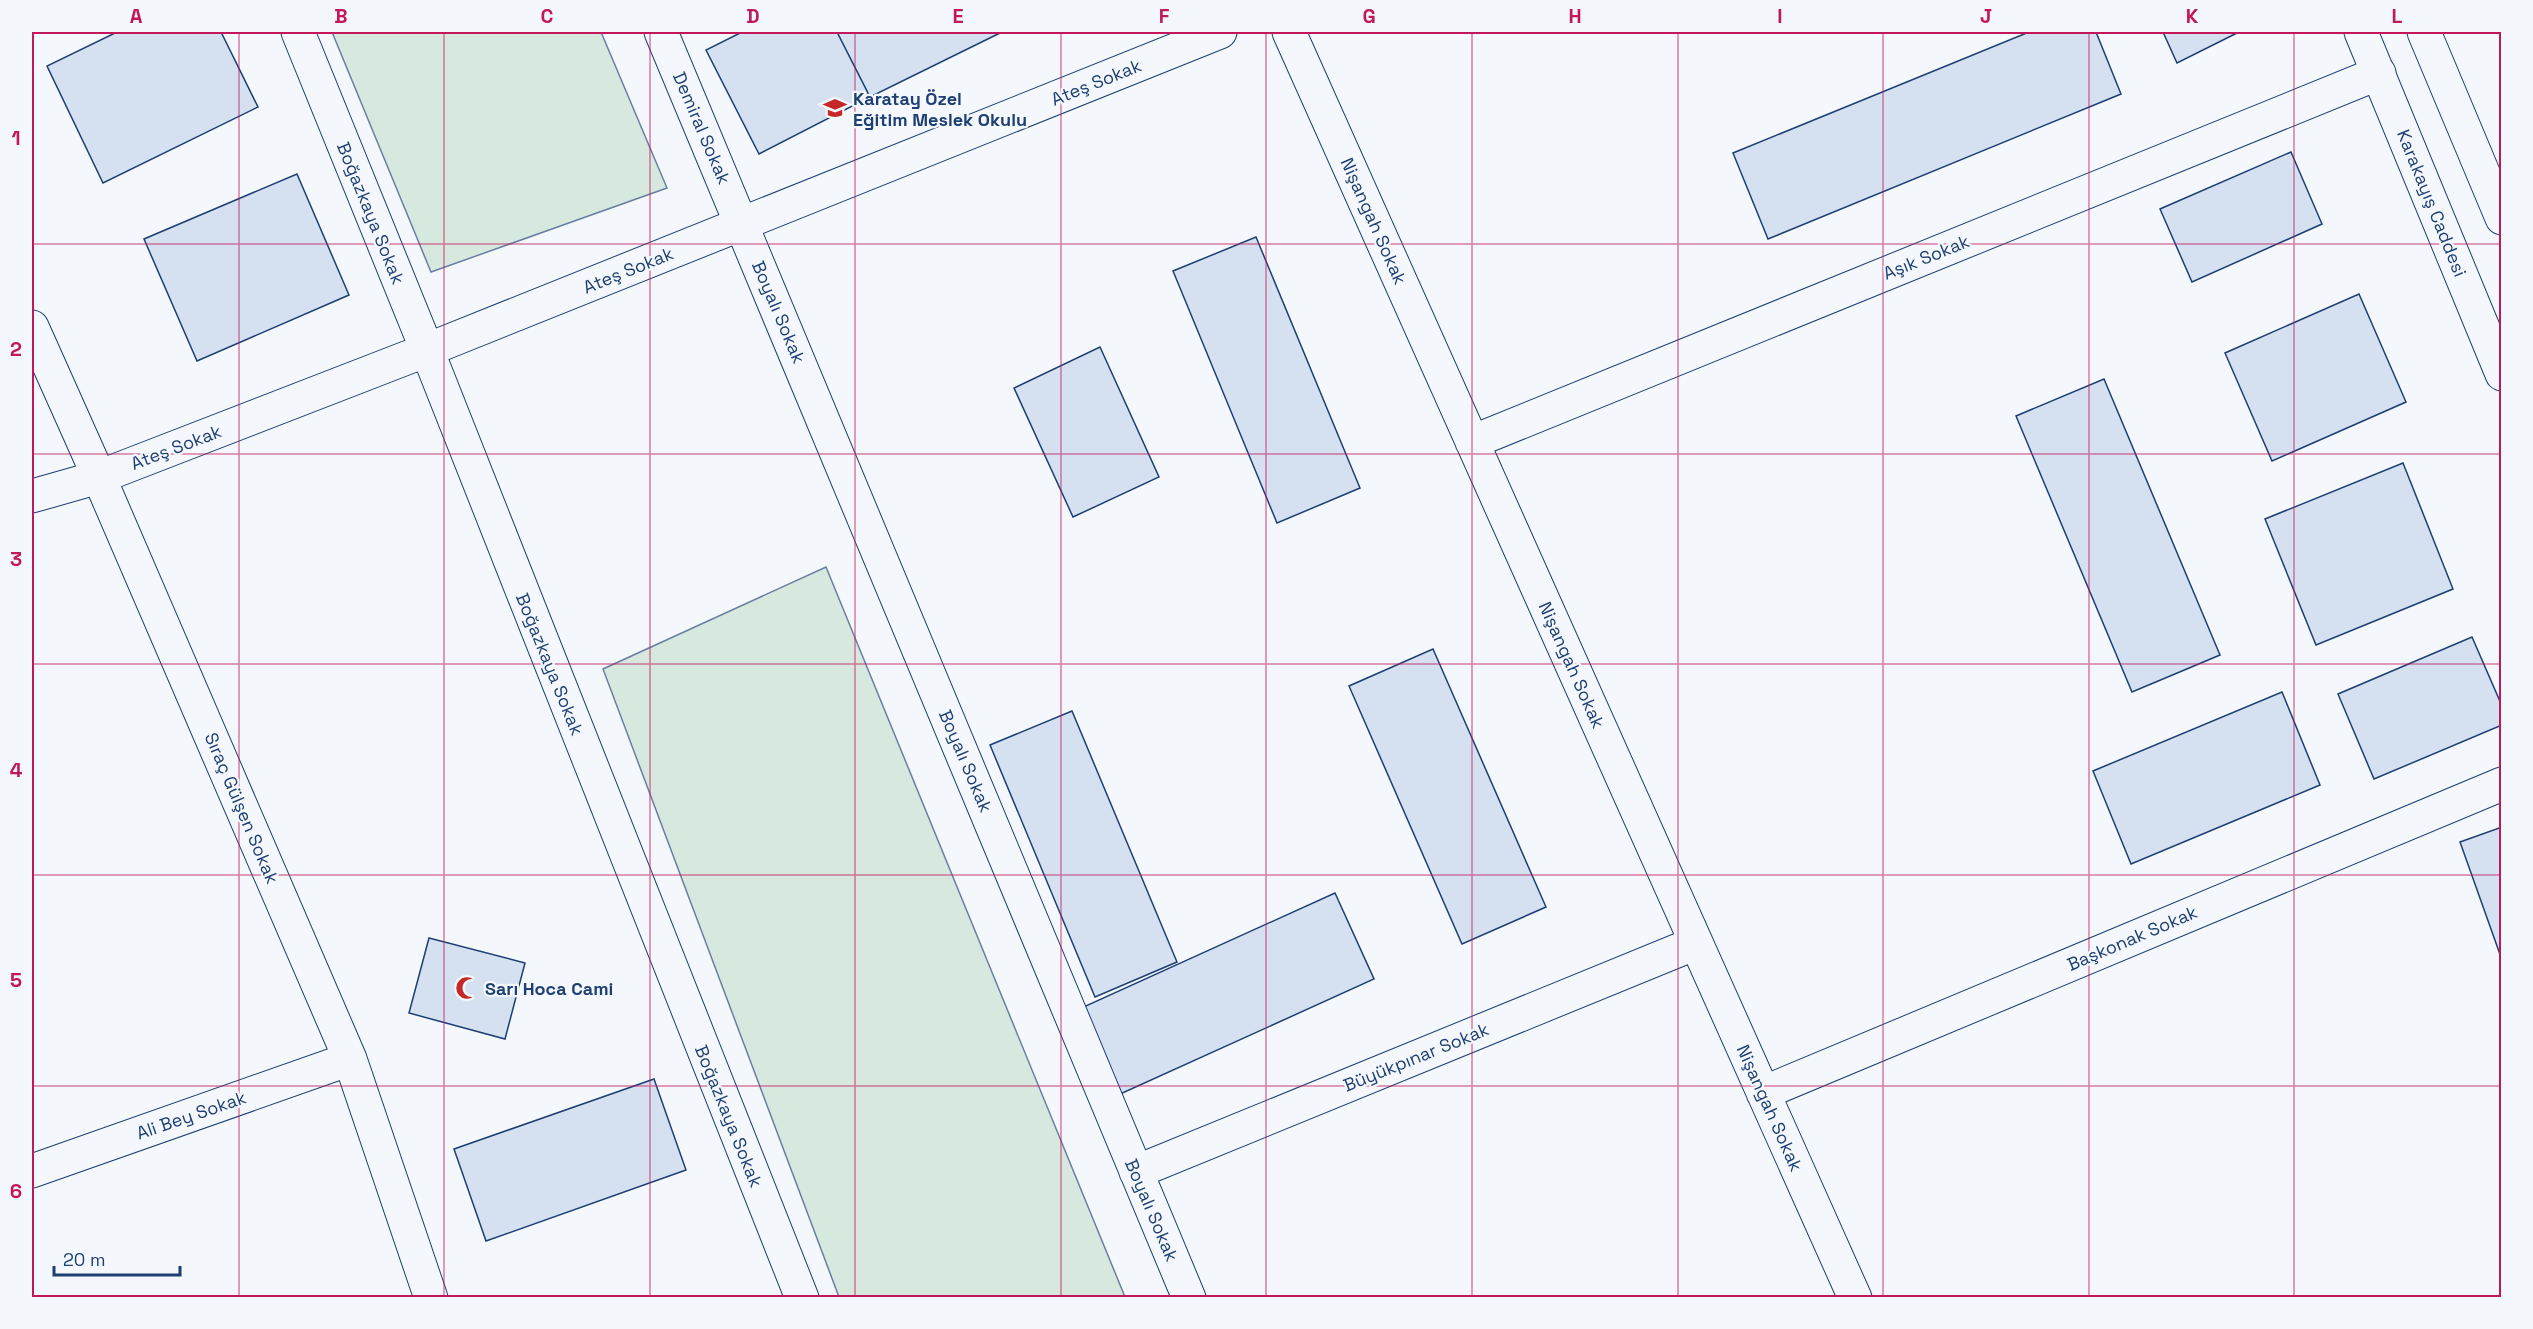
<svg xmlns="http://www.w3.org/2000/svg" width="2533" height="1329" font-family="'Space Grotesk',sans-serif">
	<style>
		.green { fill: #d7e8df; stroke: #687fa3; stroke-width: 1.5 }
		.building { fill: #d5e0f0; stroke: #1d3f73; stroke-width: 1.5 }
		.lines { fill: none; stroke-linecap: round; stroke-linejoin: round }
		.minor-casing { stroke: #1d3f73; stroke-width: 35 }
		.secondary-casing { stroke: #1d3f73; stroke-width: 35 }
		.minor { stroke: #f4f7fb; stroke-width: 33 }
		.secondary { stroke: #f4f7fb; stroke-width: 33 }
		.grid { fill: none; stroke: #c2185b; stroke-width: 1.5; stroke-opacity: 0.55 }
		.labels { text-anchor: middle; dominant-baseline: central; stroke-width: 4.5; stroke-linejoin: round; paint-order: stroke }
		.street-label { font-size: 18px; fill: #1d3f73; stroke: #f4f7fb }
		.poi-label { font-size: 18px; font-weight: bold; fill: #1d3f73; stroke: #f4f7fb; text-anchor: start }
		.neatline { fill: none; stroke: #c2185b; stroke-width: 2 }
		.grid-label { font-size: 20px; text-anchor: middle; font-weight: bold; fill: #c2185b }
	</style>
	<rect width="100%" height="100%" fill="#f4f7fb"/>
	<!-- green -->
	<path class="green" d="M332,32H601L667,188L431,272Z
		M826,567L1125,1297H839L603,669Z"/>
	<!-- building -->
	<path class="building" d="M117,32H221L258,107L103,183L47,66Z
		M742,32H837L870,97L759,154L706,50Z
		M837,32H1002L870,97Z
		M2029,32H2096L2121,94L1768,239L1733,153Z
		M2163,32H2239L2177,63Z
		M2291,152L2322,224L2192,282L2160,209Z
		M297,174L349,295L197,361L144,239Z
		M1256,237L1360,488L1277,523L1173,271Z
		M2359,294L2406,402L2272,461L2225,353Z
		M1100,347L1159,477L1073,517L1014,388Z
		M2104,379L2220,655L2132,692L2016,416Z
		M2403,463L2453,589L2316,645L2265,519Z
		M2472,637L2502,706V725L2374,779L2338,694Z
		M1433,649L1546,907L1462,944L1349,686Z
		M2282,692L2320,785L2131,864L2093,771Z
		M1072,711L1177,962L1095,997L990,745Z
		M2502,827V960L2460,842Z
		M1335,893L1374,979L1118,1095L1079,1009Z
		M429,938L525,963L505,1039L409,1013Z
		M654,1079L686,1170L486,1241L454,1149Z"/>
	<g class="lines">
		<!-- minor casing -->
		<g class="minor-casing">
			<path id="minor" d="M298,32L427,350L802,1298
				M661,32L1189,1298
				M1289,32L1855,1298
				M32,327L99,477L350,1059L431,1298
				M1472,442L2379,73
				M32,496L99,477L427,350L1220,32
				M1763,1093L2502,784
				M32,1171L350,1059
				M1136,1172L1696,943"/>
		</g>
		<!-- secondary casing -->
		<g class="secondary-casing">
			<path id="secondary" d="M2361,32L2502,374
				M2424,32L2502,218"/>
		</g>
		<!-- minor -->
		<use href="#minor" class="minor"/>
		<!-- secondary -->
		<use href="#secondary" class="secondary"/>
	</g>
	<!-- grid -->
	<path class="grid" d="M239,32V1298M444,32V1298M650,32V1298M855,32V1298M1061,32V1298M1266,32V1298M1472,32V1298M1678,32V1298M1883,32V1298M2089,32V1298M2294,32V1298M32,244H2502M32,454H2502M32,664H2502M32,875H2502M32,1086H2502"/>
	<!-- icons -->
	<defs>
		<g id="school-bare" transform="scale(1.8)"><path d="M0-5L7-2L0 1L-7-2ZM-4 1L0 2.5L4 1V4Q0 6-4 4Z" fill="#c62828" stroke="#f4f7fb" stroke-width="2.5" paint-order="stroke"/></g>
		<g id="mosque-bare" transform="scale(1.8)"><path d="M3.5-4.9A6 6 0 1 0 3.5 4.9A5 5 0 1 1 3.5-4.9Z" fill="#c62828" stroke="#f4f7fb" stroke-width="2.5" paint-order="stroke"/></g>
	</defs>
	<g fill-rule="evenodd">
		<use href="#school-bare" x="835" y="108"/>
		<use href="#mosque-bare" x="467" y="988"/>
	</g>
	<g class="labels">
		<!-- street labels -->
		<g class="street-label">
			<text transform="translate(1096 82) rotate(-22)">Ateş Sokak</text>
			<text transform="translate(702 128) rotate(67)">Demiral Sokak</text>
			<text transform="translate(2432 203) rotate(68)">Karakayış Caddesi</text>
			<text transform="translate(371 213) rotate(68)">Boğazkaya Sokak</text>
			<text transform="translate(1374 221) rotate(66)">Nişangah Sokak</text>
			<text transform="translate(1926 257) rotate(-22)">Aşık Sokak</text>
			<text transform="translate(628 270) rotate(-22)">Ateş Sokak</text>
			<text transform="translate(779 312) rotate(67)">Boyalı Sokak</text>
			<text transform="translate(176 447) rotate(-21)">Ateş Sokak</text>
			<text transform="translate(550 664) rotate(68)">Boğazkaya Sokak</text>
			<text transform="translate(1572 665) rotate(66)">Nişangah Sokak</text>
			<text transform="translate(966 761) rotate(67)">Boyalı Sokak</text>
			<text transform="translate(242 808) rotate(67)">Sıraç Gülşen Sokak</text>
			<text transform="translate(2132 938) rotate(-23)">Başkonak Sokak</text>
			<text transform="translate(1416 1057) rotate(-22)">Büyükpınar Sokak</text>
			<text transform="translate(1770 1108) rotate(66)">Nişangah Sokak</text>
			<text transform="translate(191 1115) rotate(-19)">Ali Bey Sokak</text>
			<text transform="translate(729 1116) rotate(68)">Boğazkaya Sokak</text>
			<text transform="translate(1152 1210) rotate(67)">Boyalı Sokak</text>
		</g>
		<!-- poi labels -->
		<g class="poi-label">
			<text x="853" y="98">Karatay Özel<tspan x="853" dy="21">Eğitim Meslek Okulu</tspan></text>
			<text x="485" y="988">Sarı Hoca Cami</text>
		</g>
	</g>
	<!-- border -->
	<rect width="2533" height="1329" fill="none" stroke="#f4f7fb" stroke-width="66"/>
	<!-- scale -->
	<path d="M54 1266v9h126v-9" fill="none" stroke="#1d3f73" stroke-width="3"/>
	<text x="63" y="1266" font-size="18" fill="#1d3f73" stroke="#f4f7fb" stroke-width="4.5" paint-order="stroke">20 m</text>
	<rect x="33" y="33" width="2467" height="1263" class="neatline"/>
	<g class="grid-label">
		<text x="136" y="23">A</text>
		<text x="341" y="23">B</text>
		<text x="547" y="23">C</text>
		<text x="753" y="23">D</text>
		<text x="958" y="23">E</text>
		<text x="1164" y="23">F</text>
		<text x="1369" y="23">G</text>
		<text x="1575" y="23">H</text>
		<text x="1780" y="23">I</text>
		<text x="1986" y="23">J</text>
		<text x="2192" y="23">K</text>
		<text x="2397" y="23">L</text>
		<text x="16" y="145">1</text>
		<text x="16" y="356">2</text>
		<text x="16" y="566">3</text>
		<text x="16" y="777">4</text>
		<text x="16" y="987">5</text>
		<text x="16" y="1198">6</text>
	</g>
</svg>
